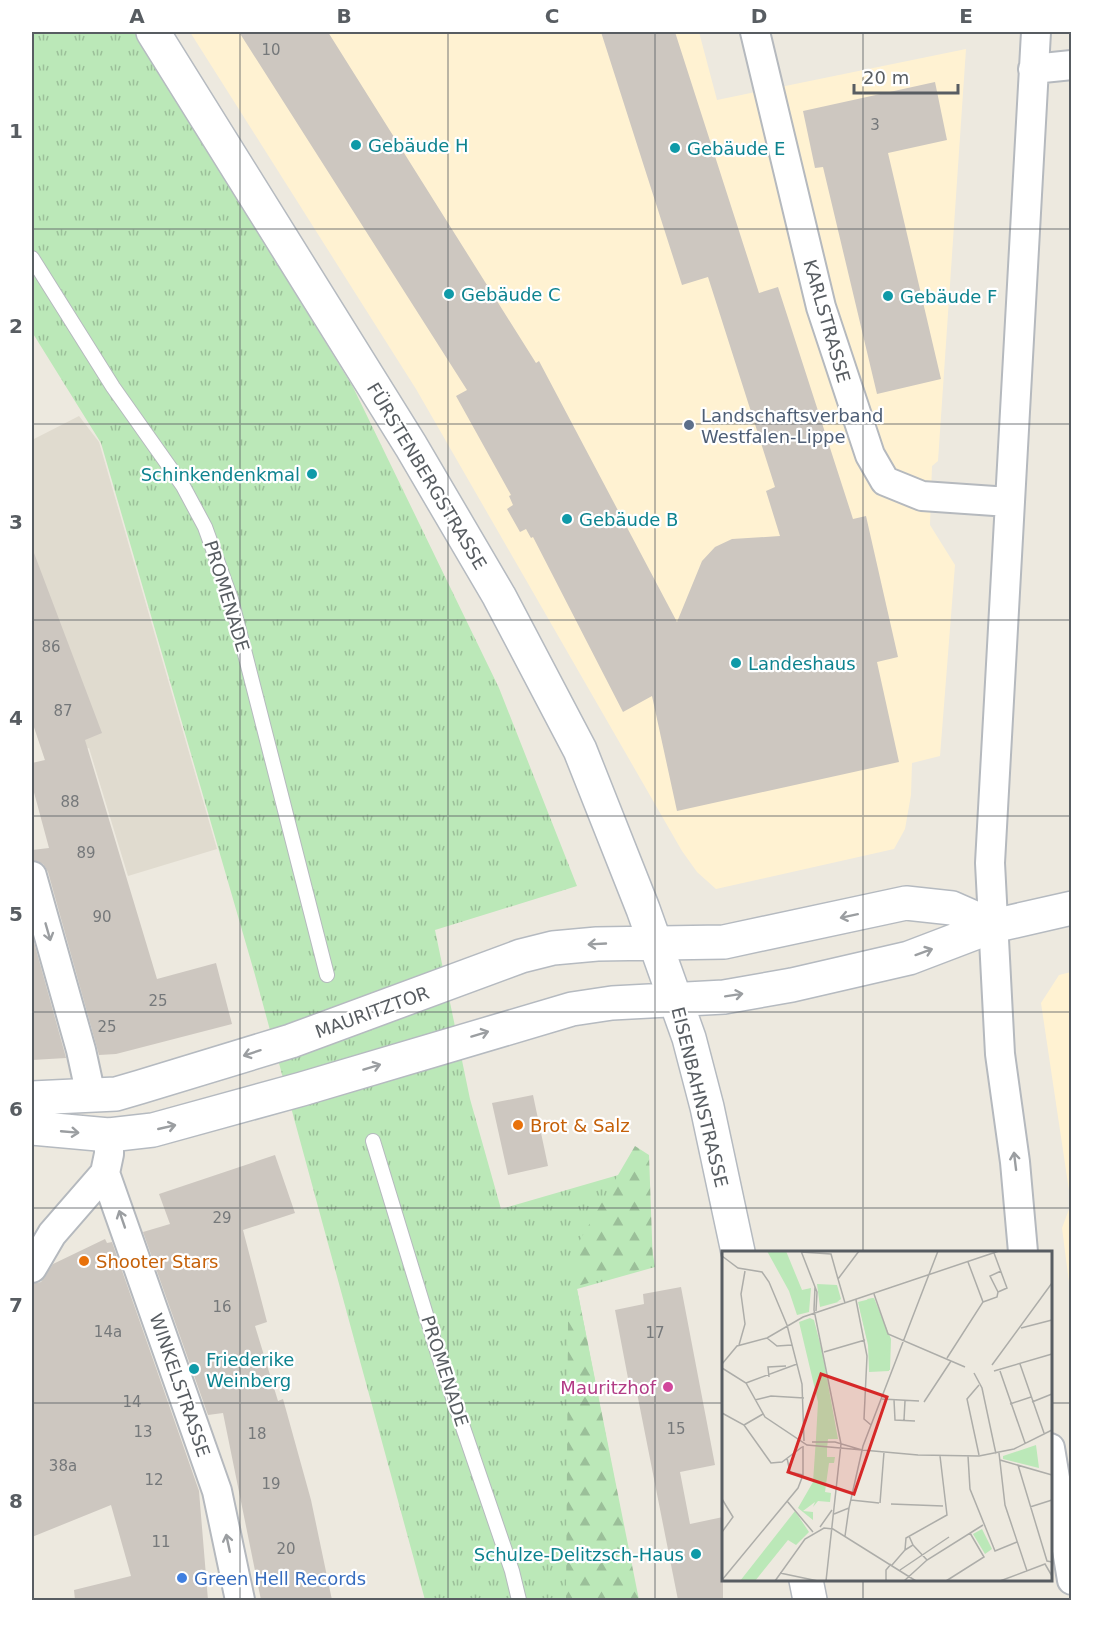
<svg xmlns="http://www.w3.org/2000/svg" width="1103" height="1632" font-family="'DejaVu Sans',sans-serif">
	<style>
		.commercial { fill: #fff2d2 }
		.education { fill: #e0dbcf }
		.grass { fill: url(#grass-tufts) }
		.forest { fill: url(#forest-firs) }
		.building { fill: #cdc7c0 }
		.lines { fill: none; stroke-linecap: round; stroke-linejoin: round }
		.lane-casing { stroke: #b5b9be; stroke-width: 16 }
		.street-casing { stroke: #b5b9be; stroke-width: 32 }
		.secondary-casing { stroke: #b5bac0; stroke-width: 36 }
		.lane { stroke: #fff; stroke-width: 14 }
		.street { stroke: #fff; stroke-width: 28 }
		.secondary { stroke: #fff; stroke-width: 33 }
		.oneway { stroke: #9b9ea1 }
		.grid { fill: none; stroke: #585d62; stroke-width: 1.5; stroke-opacity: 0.55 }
		.culture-dot { fill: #0f9aa8; stroke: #fff; stroke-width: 2 }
		.service-dot { fill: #5c6f8a; stroke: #fff; stroke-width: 2 }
		.food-dot { fill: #e8710a; stroke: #fff; stroke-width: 2 }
		.hotel-dot { fill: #d1479c; stroke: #fff; stroke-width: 2 }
		.shop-dot { fill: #3f7fe0; stroke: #fff; stroke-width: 2 }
		.labels { text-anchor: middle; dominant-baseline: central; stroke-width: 4.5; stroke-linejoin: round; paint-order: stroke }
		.number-label { font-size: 15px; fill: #75787a }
		.culture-label { font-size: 18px; fill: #0d838f; stroke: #fff; text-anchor: start }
		.street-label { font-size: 18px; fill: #585d62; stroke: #fff }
		.service-label { font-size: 18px; fill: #4e5e75; stroke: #fff; text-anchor: start }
		.food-label { font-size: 18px; fill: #c56008; stroke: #fff; text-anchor: start }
		.hotel-label { font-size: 18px; fill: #b23c85; stroke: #fff; text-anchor: end }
		.shop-label { font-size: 18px; fill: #366cbe; stroke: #fff; text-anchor: start }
		.inset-road { fill: none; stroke: #adada9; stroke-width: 1.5 }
		.view { fill: #d62828; fill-opacity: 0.15; stroke: #d62828; stroke-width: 3 }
		.inset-edge { fill: none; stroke: #585d62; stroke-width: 3 }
		.neatline { fill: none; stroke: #585d62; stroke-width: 2 }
		.grid-label { font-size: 20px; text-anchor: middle; font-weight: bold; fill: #585d62 }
	</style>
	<defs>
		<pattern id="grass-tufts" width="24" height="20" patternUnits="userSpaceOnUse" patternTransform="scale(1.5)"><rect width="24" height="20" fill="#bbe8b8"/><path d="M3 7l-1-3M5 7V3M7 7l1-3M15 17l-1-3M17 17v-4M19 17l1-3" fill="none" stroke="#9bbf99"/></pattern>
		<pattern id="forest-firs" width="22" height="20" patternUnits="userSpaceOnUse" patternTransform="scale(1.5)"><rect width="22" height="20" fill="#bbe8b8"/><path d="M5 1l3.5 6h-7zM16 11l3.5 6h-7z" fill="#9bbf99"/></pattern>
	</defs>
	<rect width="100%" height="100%" fill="#ede9df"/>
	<!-- commercial -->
	<path class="commercial" d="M190,32H699L717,100L966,49L938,461L932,466L930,525L955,565L940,756L912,763L911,795L905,829L894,849L716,889L697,872L682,851L416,389Z
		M1071,972H1072L1071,1298L1062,1228L1071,1204L1041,1003L1059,975Z"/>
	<!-- education -->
	<path class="education" d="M79,416L99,442L217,849L128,876L89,748L45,760L32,721V440Z"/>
	<!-- grass -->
	<path class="grass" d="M32,32H134L353,387L499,688L577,886L435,930L470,1099L501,1209L639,1169L655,1267L577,1289L638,1600H425L255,975L101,443L32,332Z"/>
	<!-- forest -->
	<path class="forest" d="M635,1146L649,1155L653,1266L577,1286L573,1252Z
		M577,1289L639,1600H566L568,1322Z"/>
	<!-- building -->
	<path class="building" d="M239,32H328L536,363L539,361L677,622L702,561L715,547L732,539L780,536L766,491L775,487L708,277L682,285L601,32H675L759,293L778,287L853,519L866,516L898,657L877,662L899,762L677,811L652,696L623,712L533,537L531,538L526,529L520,532L507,509L513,505L509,496L511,495L456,396L467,390Z
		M935,82L947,140L888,153L941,379L877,394L823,167L815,168L803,111Z
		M34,553L102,733L85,740L157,979L216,963L232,1024L116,1054L99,1055L48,872L43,864L32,860V850L49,848L32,785V763L45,760L32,721V554Z
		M32,935L65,1054L66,1058L32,1060Z
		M533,1095L548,1166L508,1175L492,1103Z
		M275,1155L295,1213L243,1230L267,1322L255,1326L278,1401L283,1399L311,1500L332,1600H261L223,1413L208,1415L143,1232L170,1224L159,1194Z
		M105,1239L107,1243L112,1242L199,1491L208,1600H75L74,1590L131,1576L111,1505L32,1537V1284L41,1282L53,1264Z
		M681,1287L715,1465L680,1472L690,1524L723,1517V1600H678L637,1393L631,1394L615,1310L644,1304L643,1294Z"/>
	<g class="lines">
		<!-- lane casing -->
		<g class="lane-casing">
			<path id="lane" d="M32,258L113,387L183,486L205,527L231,599L327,975
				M373,1141L438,1354L512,1571L519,1600"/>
		</g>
		<!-- street casing -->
		<g class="street-casing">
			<path id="street" d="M755,32L821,307L870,455L885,481L922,496L1009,502
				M1033,69L1072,65
				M32,876L81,1050L91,1096
				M105,1173L217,1491L240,1600
				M1023,1252L1015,1162L1000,1054L990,863L1036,32
				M32,1268L52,1234L105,1173L109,1154V1135
				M1050,1448L1072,1580"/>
		</g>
		<!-- secondary casing -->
		<g class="secondary-casing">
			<path id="secondary" d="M153,32L411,446L499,596L580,750L643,909L689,1038L707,1107L738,1252
				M32,1098L116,1094L140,1087L291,1041L521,956L553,948L597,944L724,942L906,903L952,908L993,926
				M32,1128L109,1135L153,1130L302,1089L572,1009L612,1003L724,997L792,985L909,958L993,926L1072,908
				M806,1580L810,1600"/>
		</g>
		<!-- lane -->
		<use href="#lane" class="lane"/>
		<!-- street -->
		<use href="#street" class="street"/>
		<!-- secondary -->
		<use href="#secondary" class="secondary"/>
	</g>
	<!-- one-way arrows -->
	<defs><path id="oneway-shaft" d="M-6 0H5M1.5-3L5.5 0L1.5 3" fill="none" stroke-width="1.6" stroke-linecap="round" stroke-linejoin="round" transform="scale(1.5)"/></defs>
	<g class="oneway">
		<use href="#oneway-shaft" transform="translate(849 916) rotate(168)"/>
		<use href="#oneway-shaft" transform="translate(48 932) rotate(74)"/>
		<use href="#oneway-shaft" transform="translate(597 944) rotate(177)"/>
		<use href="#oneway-shaft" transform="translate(924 952) rotate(-20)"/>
		<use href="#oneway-shaft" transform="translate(734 995) rotate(-9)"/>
		<use href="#oneway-shaft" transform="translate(480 1034) rotate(-17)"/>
		<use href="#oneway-shaft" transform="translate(252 1053) rotate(162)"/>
		<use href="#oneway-shaft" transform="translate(372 1067) rotate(-17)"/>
		<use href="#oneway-shaft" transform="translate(167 1127) rotate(-13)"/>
		<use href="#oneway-shaft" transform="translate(70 1132) rotate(5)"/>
		<use href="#oneway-shaft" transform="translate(1015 1161) rotate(-97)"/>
		<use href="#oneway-shaft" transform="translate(122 1219) rotate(-109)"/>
		<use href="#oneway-shaft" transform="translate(228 1543) rotate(-102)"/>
	</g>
	<!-- grid -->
	<path class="grid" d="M240,32V1600M448,32V1600M655,32V1600M863,32V1252M32,229H1072M32,424H1072M32,620H1072M32,816H1072M32,1012H1072M32,1208H1072M32,1403H724M1050,1403H1072M863,1580V1600"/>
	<!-- markers -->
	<g class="culture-dot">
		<circle cx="356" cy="145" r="6"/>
		<circle cx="675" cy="148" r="6"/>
		<circle cx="449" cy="294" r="6"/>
		<circle cx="888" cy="296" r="6"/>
		<circle cx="312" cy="474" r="6"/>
		<circle cx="567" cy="519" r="6"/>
		<circle cx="736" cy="663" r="6"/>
		<circle cx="194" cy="1369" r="6"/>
		<circle cx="696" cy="1554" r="6"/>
	</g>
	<circle class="service-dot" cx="689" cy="425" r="6"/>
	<g class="food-dot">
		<circle cx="518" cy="1125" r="6"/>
		<circle cx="84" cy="1261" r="6"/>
	</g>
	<circle class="hotel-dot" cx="668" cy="1387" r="6"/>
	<circle class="shop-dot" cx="182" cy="1578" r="6"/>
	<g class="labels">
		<!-- number labels -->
		<g class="number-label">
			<text x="271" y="50">10</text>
			<text x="875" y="125">3</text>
			<text x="51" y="647">86</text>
			<text x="63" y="711">87</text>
			<text x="70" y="802">88</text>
			<text x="86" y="853">89</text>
			<text x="102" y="917">90</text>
			<text x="158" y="1001">25</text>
			<text x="107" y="1027">25</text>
			<text x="222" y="1218">29</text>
			<text x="222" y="1307">16</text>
			<text x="108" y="1332">14a</text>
			<text x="655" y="1333">17</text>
			<text x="132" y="1402">14</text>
			<text x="676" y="1429">15</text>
			<text x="143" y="1432">13</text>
			<text x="257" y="1434">18</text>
			<text x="63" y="1466">38a</text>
			<text x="154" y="1480">12</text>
			<text x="271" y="1484">19</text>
			<text x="161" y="1542">11</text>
			<text x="286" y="1549">20</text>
		</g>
		<!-- culture labels -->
		<g class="culture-label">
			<text x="368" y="145">Gebäude H</text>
			<text x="687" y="148">Gebäude E</text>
			<text x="461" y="294">Gebäude C</text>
			<text x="900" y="296">Gebäude F</text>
			<text x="300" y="474" text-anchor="end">Schinkendenkmal</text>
			<text x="579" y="519">Gebäude B</text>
			<text x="748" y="663">Landeshaus</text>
			<text x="206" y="1359">Friederike<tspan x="206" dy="21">Weinberg</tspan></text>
			<text x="684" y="1554" text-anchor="end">Schulze-Delitzsch-Haus</text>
		</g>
		<!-- street labels -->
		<g class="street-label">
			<text transform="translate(827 321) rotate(74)">KARLSTRASSE</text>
			<text transform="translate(427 476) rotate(59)">FÜRSTENBERGSTRASSE</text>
			<text transform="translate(227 596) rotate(73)">PROMENADE</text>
			<text transform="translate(372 1012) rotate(-20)">MAURITZTOR</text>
			<text transform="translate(700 1097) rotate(76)">EISENBAHNSTRASSE</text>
			<text transform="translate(445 1371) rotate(72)">PROMENADE</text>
			<text transform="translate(180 1385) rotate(71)">WINKELSTRASSE</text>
		</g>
		<!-- service labels -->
		<g class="service-label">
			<text x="701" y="415">Landschaftsverband<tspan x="701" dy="21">Westfalen-Lippe</tspan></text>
		</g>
		<!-- food labels -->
		<g class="food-label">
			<text x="530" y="1125">Brot &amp; Salz</text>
			<text x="96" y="1261">Shooter Stars</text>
		</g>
		<!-- hotel labels -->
		<g class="hotel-label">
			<text x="656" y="1387">Mauritzhof</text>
		</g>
		<!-- shop labels -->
		<g class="shop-label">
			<text x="194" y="1578">Green Hell Records</text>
		</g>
	</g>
	<!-- overview -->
	<g transform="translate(722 1251)">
		<rect width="330" height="330" fill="#ede9df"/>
		<path d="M45,0H64L80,39L89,37L87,61L75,64L67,40ZM95,33L115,34L119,48L115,51L120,50L98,56ZM152,47L169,88L168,119H147L146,94L136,51ZM88,67L92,69L100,100L116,188H106L105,198V206H113L112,212H107L103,241L109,242L108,251L96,250L91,256L93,251L81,260L91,261V269L76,257L91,231L94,187L96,151L77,71ZM314,194L317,217L281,208V205ZM73,260L87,281L74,294L66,289L33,330H18ZM260,278L270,298L263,303L251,283Z" fill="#bbe8b8"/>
		<path d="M151,47L168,90L167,120L147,121L148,96L156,109L166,103L161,82L153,84L147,80L145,88L137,54L139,51L148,61L151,56L145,48Z" fill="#bbe8b8"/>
		<path class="inset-road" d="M79,0L95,41L94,60M79,1L109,3L116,28M272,2L285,37L276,41M0,5L16,17L40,21L47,31L65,74L80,133L82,190M93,36L92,59L119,193M276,41L268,25L279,20M152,43L166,83L243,116M134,49L145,105L142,168L149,174M261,51L275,46L276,41M123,52L116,28L137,0M299,77L330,69M45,87L55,95L70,94M17,94L23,73L19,43L23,20M102,101L143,89M225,107L261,51L246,11M0,113L15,95L45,87L81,66L277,0M298,113L322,182M270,114L330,32M0,117L24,132L43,166L85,194L196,204L257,205L292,198L330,179M272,120L330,103M278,120L303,192M252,122L260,137L274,203M47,126L46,116L64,115M24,132L75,113M160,148L197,150M33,149L49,145L82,147M172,149L173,169L193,170M202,151L229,110M310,151L330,143M288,153L309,146M0,162L22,174L49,212L60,211L80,196M182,169L183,150M22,174L41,163M90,191H113L140,199M277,202L283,254L305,320M257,204L245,148L257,134M246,205L248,238L273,300L295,291M65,207L68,221L81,224M278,209L330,224M296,214L325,310L330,311M0,248L11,266L0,281M129,249L157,252M65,250L91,281M158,252L162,201M169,253L221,255M308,256L330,249M112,263L127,257L141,195L216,0M98,276L110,259M123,285L127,257M191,294L205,309M183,299L191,294L187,285M170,314L183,299L184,287L225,264L218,205M178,319L227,286M58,322L96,330M0,329L76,237L81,224V195M53,330L83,288L102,277L111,278L194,330M104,330L119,193M164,330V319L169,313M182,330L205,309L261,274M224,330L262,306L248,282M278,330L323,313L330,325"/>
		<path class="view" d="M99,123L165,146L132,243L66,221Z"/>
		<rect width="330" height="330" class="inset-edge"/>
	</g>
	<!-- border -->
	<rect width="1103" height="1632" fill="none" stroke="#ffffff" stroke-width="66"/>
	<!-- scale -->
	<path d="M854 84v9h104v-9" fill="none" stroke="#585d62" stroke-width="3"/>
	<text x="863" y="84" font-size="18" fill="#585d62" stroke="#ffffff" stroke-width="4.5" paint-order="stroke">20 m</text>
	<rect x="33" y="33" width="1037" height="1566" class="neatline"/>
	<g class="grid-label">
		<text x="137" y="23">A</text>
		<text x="344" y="23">B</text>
		<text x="552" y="23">C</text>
		<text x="759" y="23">D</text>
		<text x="966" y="23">E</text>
		<text x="16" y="138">1</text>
		<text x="16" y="333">2</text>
		<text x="16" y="529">3</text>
		<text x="16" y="725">4</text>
		<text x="16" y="921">5</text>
		<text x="16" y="1116">6</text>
		<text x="16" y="1312">7</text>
		<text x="16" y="1508">8</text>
	</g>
</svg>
